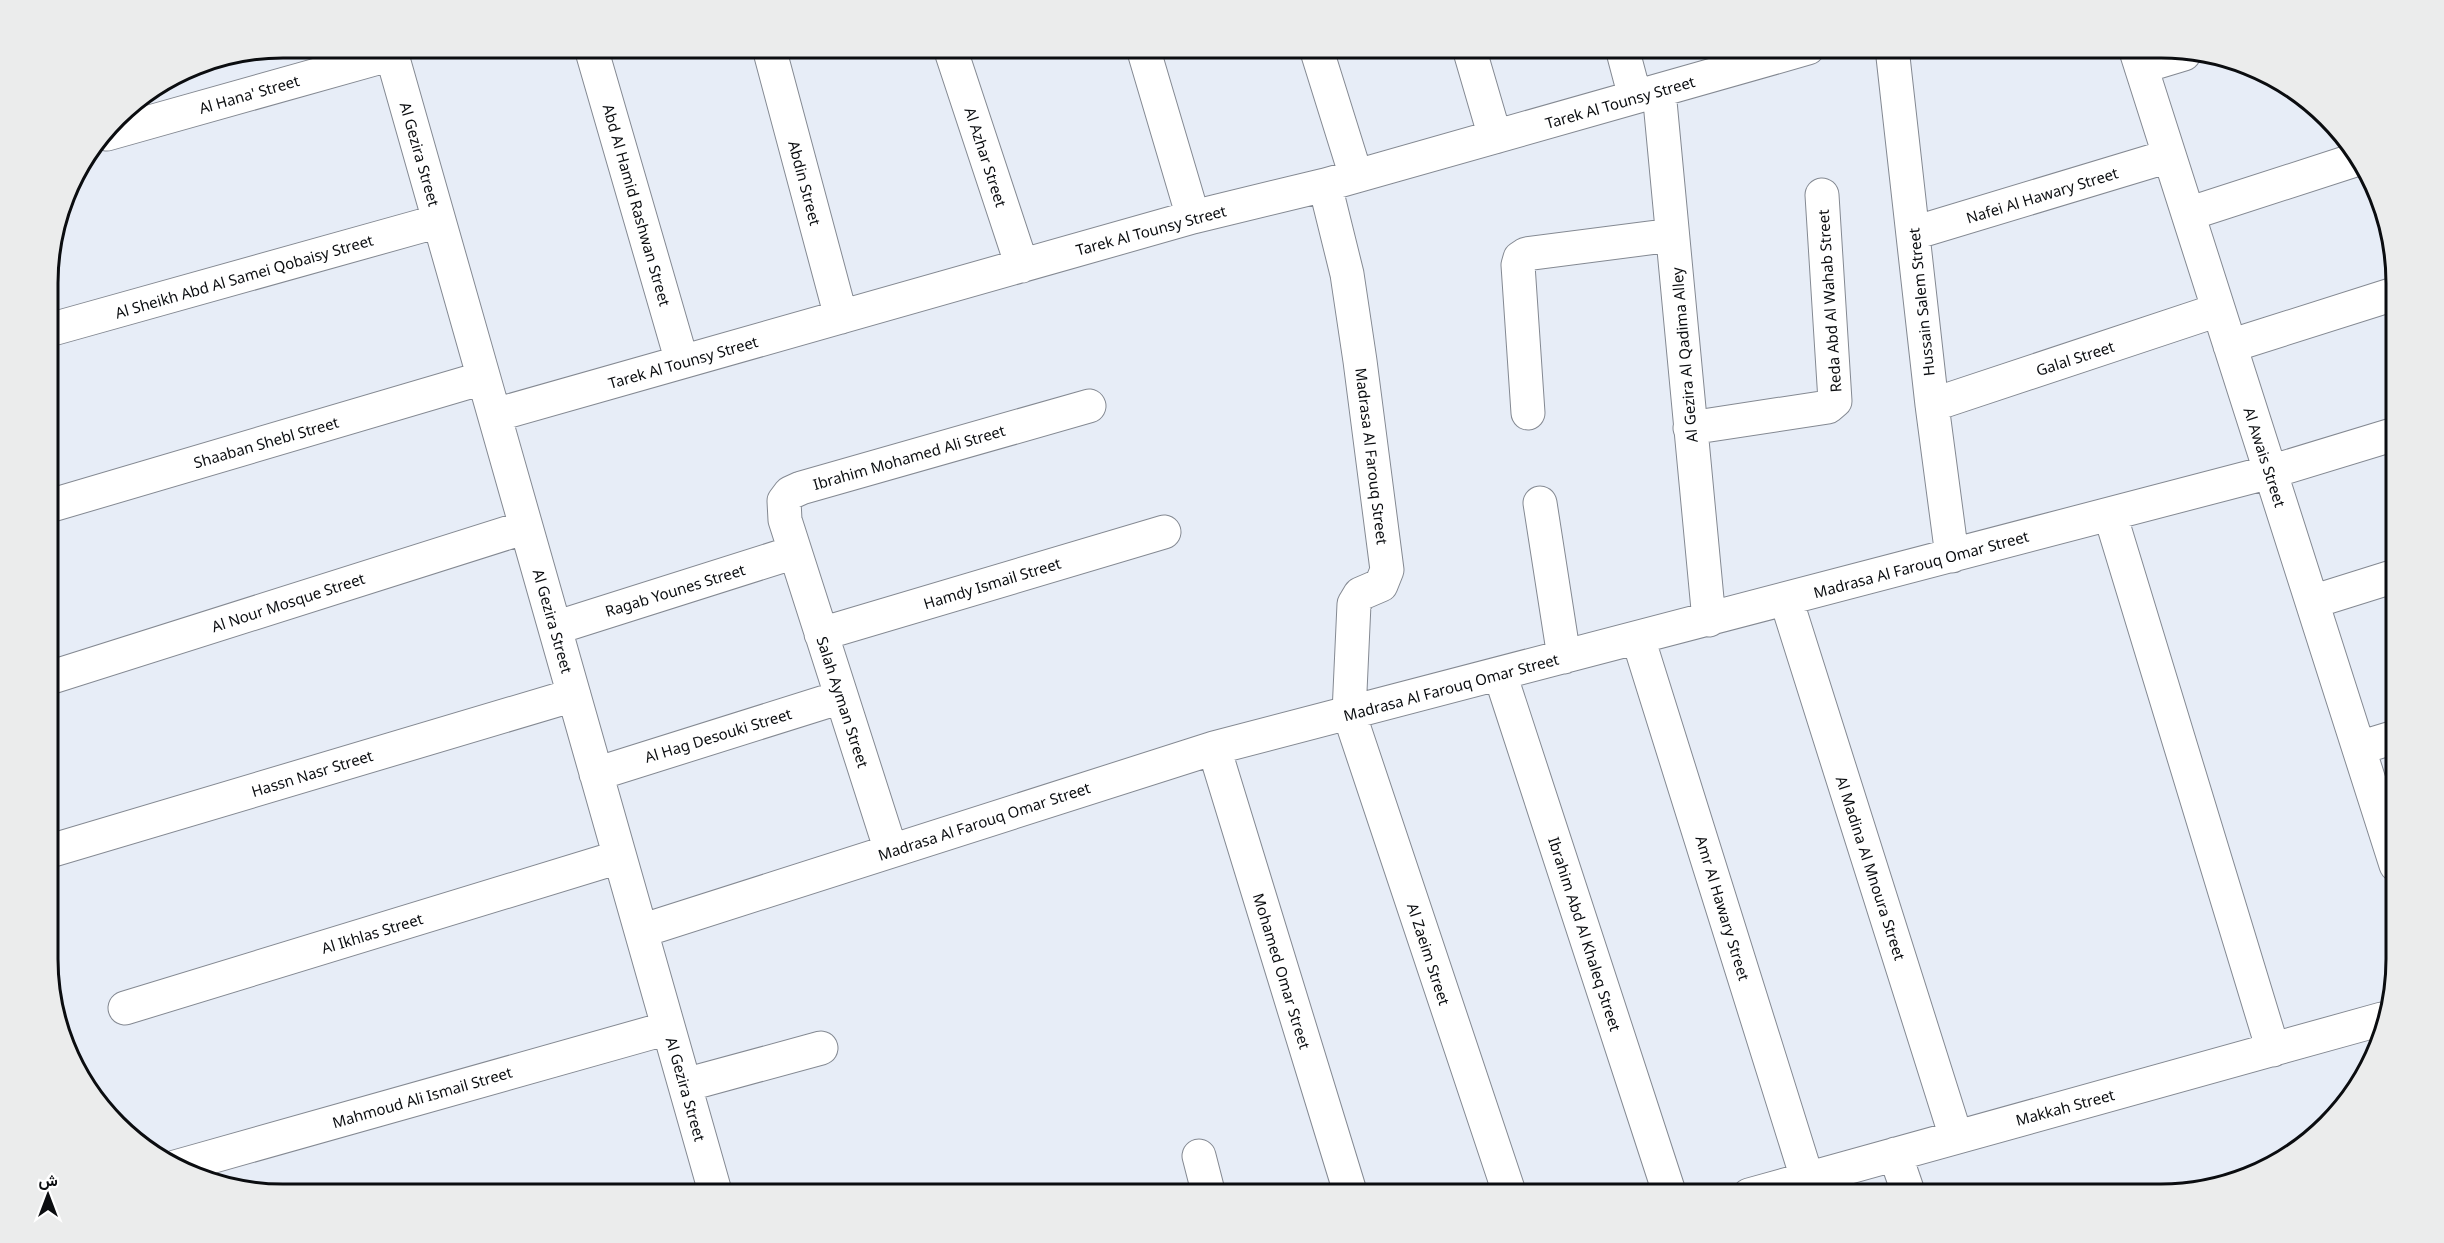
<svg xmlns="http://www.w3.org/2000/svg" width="2444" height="1243" font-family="'Noto Sans',Vazirmatn,sans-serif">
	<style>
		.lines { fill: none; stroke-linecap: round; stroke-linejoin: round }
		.minor-casing { stroke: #848992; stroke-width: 35 }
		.minor { stroke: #fff; stroke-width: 33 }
		.labels { text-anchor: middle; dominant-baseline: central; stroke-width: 5; stroke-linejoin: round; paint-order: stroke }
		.street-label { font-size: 15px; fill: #0b0d10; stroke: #fff }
		.rim { fill: none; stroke: #0b0d10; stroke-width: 3 }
	</style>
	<rect width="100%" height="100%" fill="#e7edf7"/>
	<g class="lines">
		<!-- minor casing -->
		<g class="minor-casing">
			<path id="minor" d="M390,48L716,1195
				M591,48L682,362
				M769,48L841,317
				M950,48L1022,266
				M1143,48L1193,217
				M1316,48L1356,176
				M1469,48L1495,137
				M1622,48L1635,97
				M1892,48L1932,405L1952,556
				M2135,48L2396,865
				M2141,67L2184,54
				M1659,91L1709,620
				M107,134L392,54
				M1325,185L1347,274L1360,361L1387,570L1381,585L1360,594L1354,604L1349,713L1510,1195
				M2188,214L2358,159
				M1914,233L2169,156
				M49,330L439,221
				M2230,346L2394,294
				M1932,405L2218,310
				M1528,413L1518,265L1520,258L1526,254L1672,235
				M495,415L1193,217L1325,185L1808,48
				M1690,428L1828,407L1835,401L1822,195
				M1540,503L1564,657
				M49,506L483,378
				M2110,514L2273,1050
				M1786,599L1956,1137
				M2312,602L2395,576
				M555,628L795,552
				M821,634L1164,532
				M1638,638L1807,1178
				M1500,674L1670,1195
				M49,678L526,527
				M1214,748L1351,1195
				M2359,748L2395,737
				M596,774L841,697
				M50,851L574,695
				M891,851L785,520L784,501L790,493L801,488L1089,406
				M641,931L1214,748L2270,472L2395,434
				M125,1008L619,857
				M685,1085L821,1048
				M1895,1154L1909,1195
				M1199,1156L1209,1195
				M175,1167L668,1028
				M1749,1195L2382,1019"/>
		</g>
		<!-- minor -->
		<use href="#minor" class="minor"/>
	</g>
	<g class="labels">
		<!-- street labels -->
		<g class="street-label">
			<text transform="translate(249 94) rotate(-16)">Al Hana' Street</text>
			<text transform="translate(1620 102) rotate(-16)">Tarek Al Tounsy Street</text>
			<text transform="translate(420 154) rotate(74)">Al Gezira Street</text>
			<text transform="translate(986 157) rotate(72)">Al Azhar Street</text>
			<text transform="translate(805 183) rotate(75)">Abdin Street</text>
			<text transform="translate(2042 195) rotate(-17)">Nafei Al Hawary Street</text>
			<text transform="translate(637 205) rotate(74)">Abd Al Hamid Rashwan Street</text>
			<text transform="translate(1151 230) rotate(-15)">Tarek Al Tounsy Street</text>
			<text transform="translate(244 276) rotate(-16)">Al Sheikh Abd Al Samei Qobaisy Street</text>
			<text transform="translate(1829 301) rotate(-94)">Reda Abd Al Wahab Street</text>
			<text transform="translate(1921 302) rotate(-96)">Hussain Salem Street</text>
			<text transform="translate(1684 355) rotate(-95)">Al Gezira Al Qadima Alley</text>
			<text transform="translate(2075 358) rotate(-18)">Galal Street</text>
			<text transform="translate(683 362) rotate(-16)">Tarek Al Tounsy Street</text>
			<text transform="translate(266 442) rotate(-16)">Shaaban Shebl Street</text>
			<text transform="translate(1372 456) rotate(83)">Madrasa Al Farouq Street</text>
			<text transform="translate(909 457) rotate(-16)">Ibrahim Mohamed Ali Street</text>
			<text transform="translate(2265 457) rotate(72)">Al Awais Street</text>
			<text transform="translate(1921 564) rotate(-15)">Madrasa Al Farouq Omar Street</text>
			<text transform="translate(992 583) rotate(-17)">Hamdy Ismail Street</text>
			<text transform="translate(675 590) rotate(-17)">Ragab Younes Street</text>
			<text transform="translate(288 602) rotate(-18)">Al Nour Mosque Street</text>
			<text transform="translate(553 621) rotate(74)">Al Gezira Street</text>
			<text transform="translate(1451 687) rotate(-15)">Madrasa Al Farouq Omar Street</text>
			<text transform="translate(843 702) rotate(72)">Salah Ayman Street</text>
			<text transform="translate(718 735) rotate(-17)">Al Hag Desouki Street</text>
			<text transform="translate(312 773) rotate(-17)">Hassn Nasr Street</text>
			<text transform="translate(984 821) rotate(-18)">Madrasa Al Farouq Omar Street</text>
			<text transform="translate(1871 868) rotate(72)">Al Madina Al Mnoura Street</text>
			<text transform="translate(1723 908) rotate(73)">Amr Al Hawary Street</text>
			<text transform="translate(372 933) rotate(-17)">Al Ikhlas Street</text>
			<text transform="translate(1585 934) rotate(72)">Ibrahim Abd Al Khaleq Street</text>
			<text transform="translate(1429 954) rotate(72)">Al Zaeim Street</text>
			<text transform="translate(1282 971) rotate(73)">Mohamed Omar Street</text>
			<text transform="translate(686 1089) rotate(74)">Al Gezira Street</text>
			<text transform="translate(422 1097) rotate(-16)">Mahmoud Ali Ismail Street</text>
			<text transform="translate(2065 1107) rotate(-15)">Makkah Street</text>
		</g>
	</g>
	<!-- crop -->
	<path d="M0 0H2444V1243H0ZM283 58H2161A225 225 0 0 1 2386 283V959A225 225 0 0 1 2161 1184H283A225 225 0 0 1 58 959V283A225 225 0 0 1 283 58Z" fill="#ebecec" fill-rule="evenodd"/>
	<path class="rim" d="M283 58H2161A225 225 0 0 1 2386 283V959A225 225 0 0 1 2161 1184H283A225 225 0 0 1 58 959V283A225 225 0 0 1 283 58Z"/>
	<!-- north arrow -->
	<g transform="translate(48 1195)" stroke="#ffffff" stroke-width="4.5" paint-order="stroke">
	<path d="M0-4.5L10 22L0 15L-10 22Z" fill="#0b0d10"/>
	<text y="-9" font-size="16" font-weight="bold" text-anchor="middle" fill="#0b0d10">ش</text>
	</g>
</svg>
